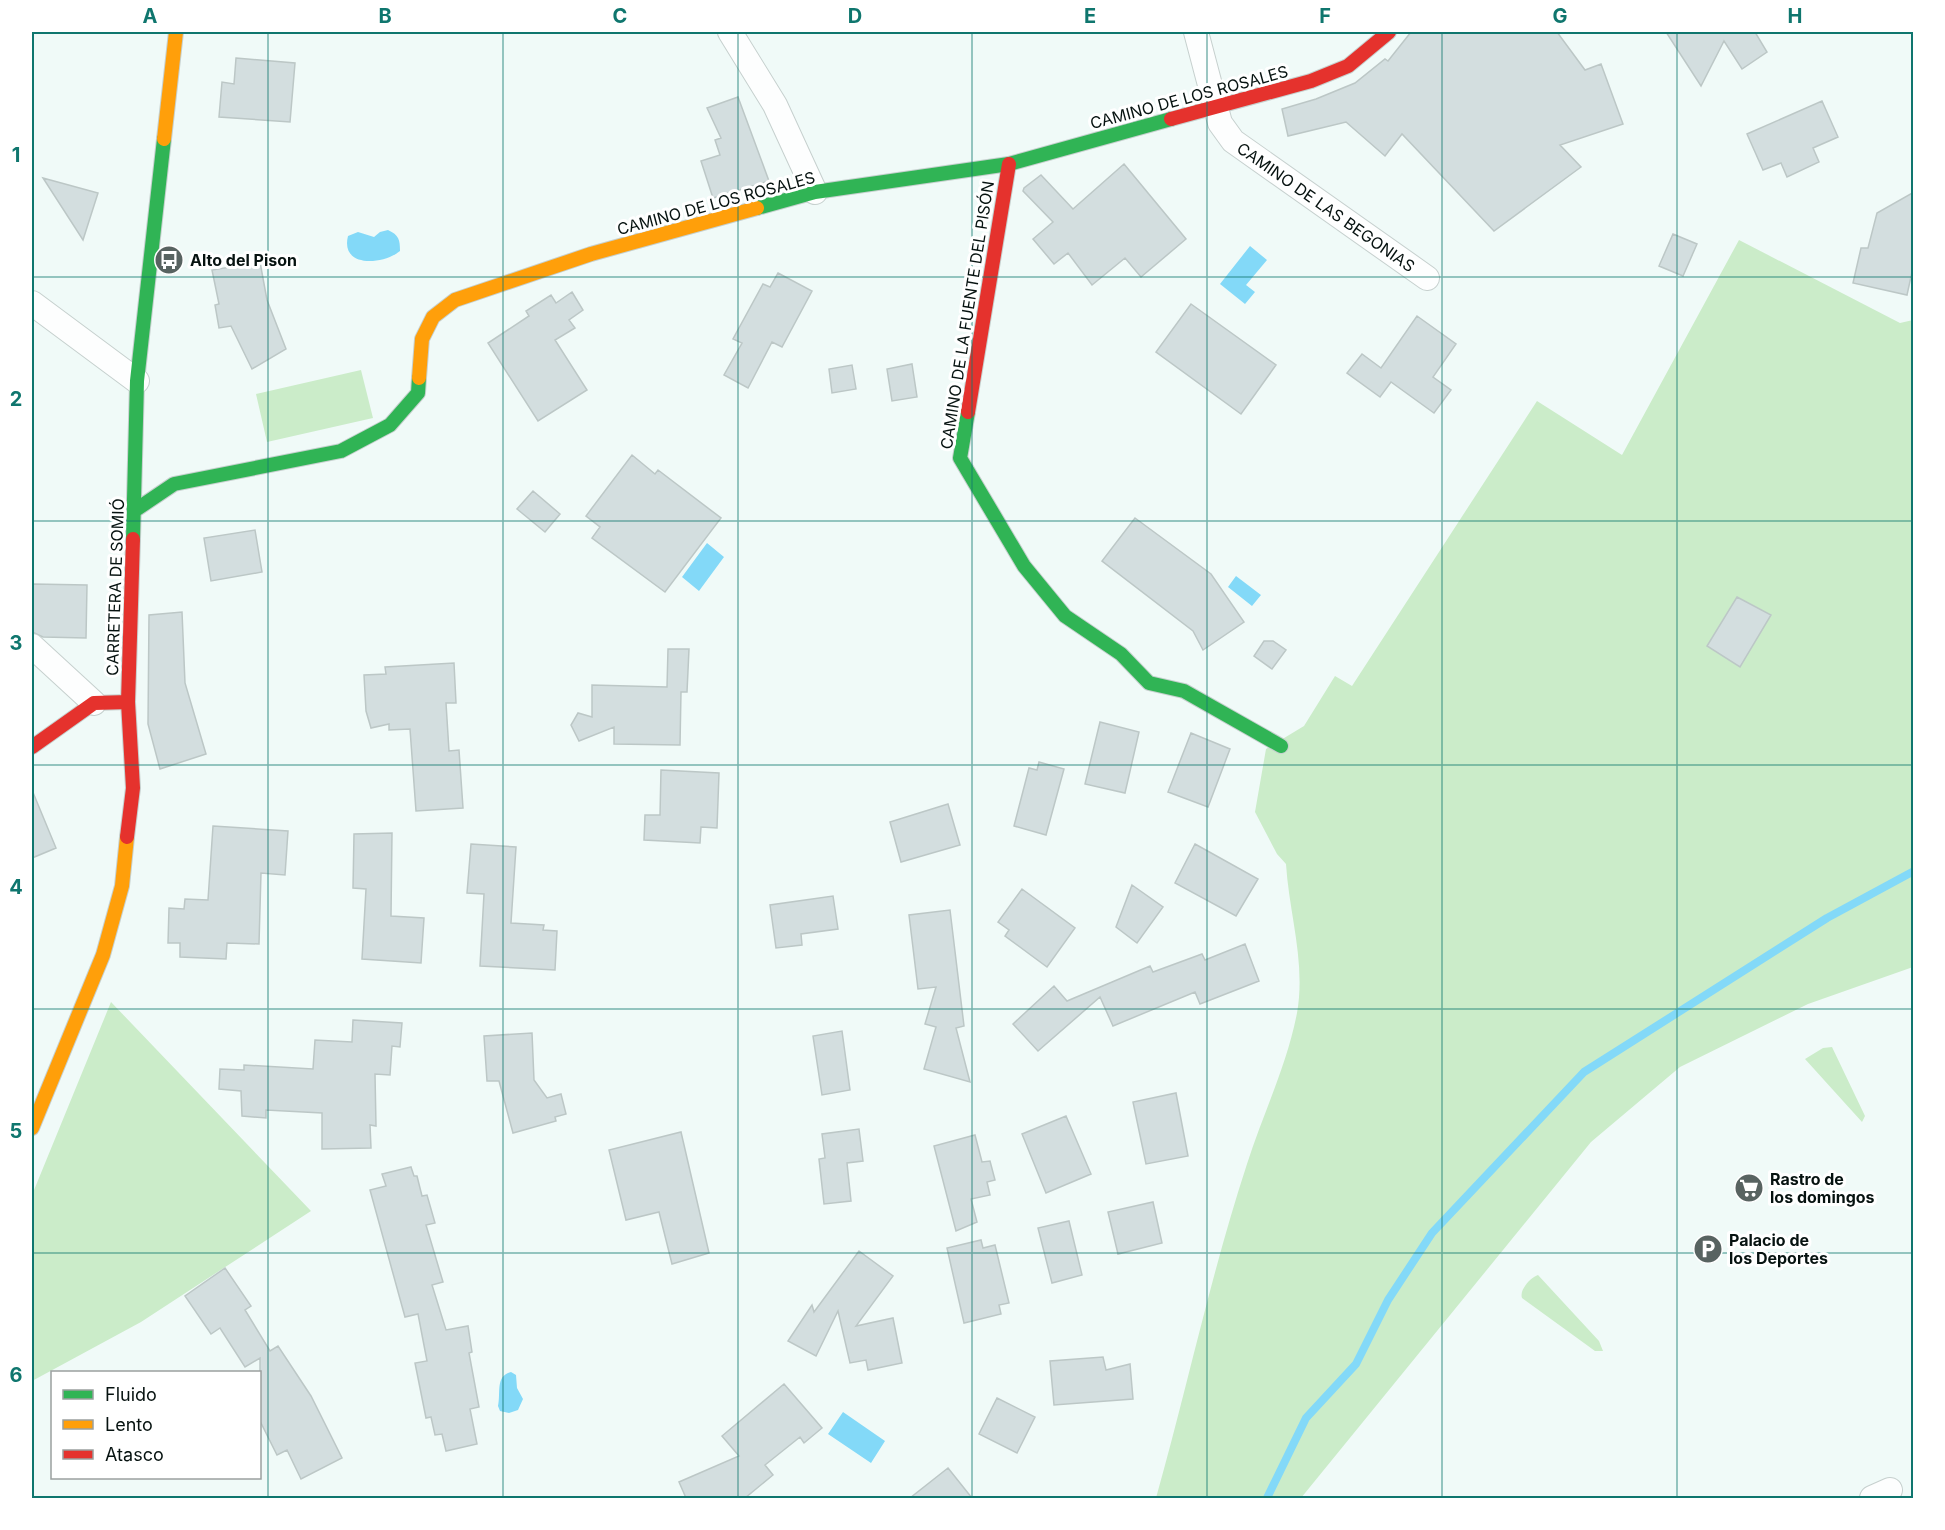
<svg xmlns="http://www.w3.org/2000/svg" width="1945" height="1530" font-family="Inter,sans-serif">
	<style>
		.green { fill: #cbecc9 }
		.water { fill: #83d9f8 }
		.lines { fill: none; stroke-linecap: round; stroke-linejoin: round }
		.stream { stroke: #83d9f8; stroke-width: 8 }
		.building { fill: #d3dedf; stroke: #bcc7c6; stroke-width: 1.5 }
		.street-casing { stroke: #c6d0ce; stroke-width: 26 }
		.fast-casing { stroke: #c6d0ce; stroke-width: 16 }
		.slow-casing { stroke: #c6d0ce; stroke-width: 16 }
		.jam-casing { stroke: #c6d0ce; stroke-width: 16 }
		.street { stroke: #fdfefe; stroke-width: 24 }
		.fast { stroke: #30b455; stroke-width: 14 }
		.slow { stroke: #ff9f0a; stroke-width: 14 }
		.jam { stroke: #e5322d; stroke-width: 14 }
		.grid { fill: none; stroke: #0f766e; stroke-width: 1.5; stroke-opacity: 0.55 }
		.labels { text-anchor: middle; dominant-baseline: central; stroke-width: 6; stroke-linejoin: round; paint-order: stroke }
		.street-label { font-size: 16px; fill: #061210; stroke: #fff }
		.poi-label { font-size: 16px; font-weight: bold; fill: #061210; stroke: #fff; text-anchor: start }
		.neatline { fill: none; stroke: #0f766e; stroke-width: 2 }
		.grid-label { font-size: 20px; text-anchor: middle; font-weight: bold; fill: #0f766e }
	</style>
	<rect width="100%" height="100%" fill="#f0faf8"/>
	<!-- green -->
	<path class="green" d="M1739,240L1900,323L1913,320V967L1808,1004L1680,1067L1591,1142L1301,1498H1156C1187,1388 1211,1274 1247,1164C1263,1114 1287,1065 1297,1013C1306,962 1289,914 1286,864L1277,854L1255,812L1266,749L1304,726L1335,676L1352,686L1537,401L1622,455Z
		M361,370L373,418L267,442L256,394Z
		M111,1002L311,1211L141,1322L32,1381V1195Z
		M1832,1047L1865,1116L1862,1122L1805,1059L1823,1048Z
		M1538,1275L1599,1341L1603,1351H1595L1522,1298C1519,1290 1531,1277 1538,1275Z"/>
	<!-- water -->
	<path class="water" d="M388,230C399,235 400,240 400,251C383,265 340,268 348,236L358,232L374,237L380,232Z
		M1250,246L1267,260L1246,285L1255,292L1245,304L1220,284Z
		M707,543L724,557L699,591L682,577Z
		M1236,576L1261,595L1252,606L1228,587Z
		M511,1372L516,1375L517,1388L523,1399L518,1410L509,1413L500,1411L498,1406C501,1393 495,1376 511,1372Z
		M843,1412L885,1441L871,1463L828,1434Z"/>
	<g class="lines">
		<!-- stream -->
		<path class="stream" d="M1267,1498L1306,1418L1356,1364L1388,1300L1432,1233L1584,1072L1827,918L1914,871"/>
	</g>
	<!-- building -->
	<path class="building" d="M1411,32H1557L1585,70L1601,64L1623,124L1560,145L1581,167L1494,231L1402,134L1385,156L1346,122L1288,136L1282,109L1316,99L1355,83L1385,59L1388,61Z
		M1666,32H1755L1767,52L1742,69L1724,41L1701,86Z
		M236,58L295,63L290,122L219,117L222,82L234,84Z
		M738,97L769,181L713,198L701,161L720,155L715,140L721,138L707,108Z
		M1822,101L1838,137L1813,148L1819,162L1787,177L1781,163L1763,170L1747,134Z
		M1124,164L1186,239L1141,277L1125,258L1092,285L1068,253L1054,264L1033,239L1053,222L1023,191L1024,188L1041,175L1073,209Z
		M43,178L98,193L83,240Z
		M1914,192V263L1907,295L1853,283L1861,248H1868L1877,213Z
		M1673,234L1697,244L1683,276L1659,266Z
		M260,262L267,300L286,349L252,369L231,326L219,328L215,305L219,304L212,270Z
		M778,273L812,291L782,347L772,342L748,388L724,375L742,343L733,339L763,284L770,287Z
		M572,292L583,310L569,320L575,328L555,340L587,390L538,421L488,343L529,316L526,311L551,295L556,303Z
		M1191,304L1276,365L1241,414L1156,352Z
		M1417,316L1456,344L1433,377L1451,390L1434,413L1391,382L1380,397L1347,373L1362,354L1381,368Z
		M912,364L917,397L892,401L887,369Z
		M852,365L856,389L832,393L829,369Z
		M632,455L655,474L658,470L721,518L665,592L592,538L600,527L586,516Z
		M533,491L560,514L545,532L517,509Z
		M1135,518L1211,574L1244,622L1203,650L1193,631L1102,561Z
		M255,530L262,572L211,581L204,538Z
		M33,584L87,585L86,638L43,637L32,632Z
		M1737,597L1771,615L1740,667L1707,646Z
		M182,612L185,683L206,754L160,769L148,724L149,615Z
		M1264,641H1273L1286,650L1272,669L1254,656Z
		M668,649H689L687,692H681L680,745L614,744V727L579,741L571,725L578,713L592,717V685L667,687Z
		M454,663L456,703H446L449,751L459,750L463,808L416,811L410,729L389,730V724L371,728L366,711L364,675L386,674L385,667Z
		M1100,722L1139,732L1125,793L1085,784Z
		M1191,733L1230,749L1208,807L1168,792Z
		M1039,762L1064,769L1046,835L1014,826L1029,768L1037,770Z
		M661,770L719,773L717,828L701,827L700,843L644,840L645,815H660Z
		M32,790L56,848L32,858Z
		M948,804L960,845L901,862L890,822Z
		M213,826L288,831L285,875L261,873L259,944L227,943L226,959L180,957V943H168L169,908L184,909L185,899L208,900Z
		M392,833L391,916L424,918L421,963L362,959L366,889L353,888L354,834Z
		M471,844L516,847L511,923L544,925L543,930L557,931L555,970L480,966L484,894L467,893Z
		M1195,844L1258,879L1236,916L1175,883Z
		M1132,885L1163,907L1137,943L1116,927Z
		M1022,889L1075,928L1047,967L1005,936L1009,930L998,922Z
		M833,896L838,929L801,934L802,945L776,948L770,905Z
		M950,910L964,1026L956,1028L970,1082L924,1069L936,1027L925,1024L936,987L918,989L909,915Z
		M1245,944L1259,981L1200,1004L1195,992L1113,1026L1100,997L1038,1051L1013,1024L1054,986L1067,1001L1150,966L1153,972L1202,954L1205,960Z
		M353,1020L402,1023L400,1047L392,1046L390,1075L375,1074L376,1126L370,1125L371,1148L322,1149V1113L266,1110V1118L242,1116L241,1091L219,1089L220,1069L244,1070V1065L313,1069L315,1040L352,1042Z
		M842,1031L850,1090L822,1095L813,1036Z
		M532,1033L534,1080L547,1098L561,1094L566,1114L555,1117L556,1121L513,1133L499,1081H487L484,1036Z
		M1176,1093L1188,1156L1146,1164L1133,1102Z
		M1066,1116L1091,1174L1046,1193L1022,1134Z
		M859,1129L863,1161L847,1163L851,1201L824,1204L819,1159L825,1158L822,1134Z
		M681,1132L709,1253L672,1264L659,1212L626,1220L609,1150Z
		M975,1135L982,1162L990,1161L995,1180L987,1182L990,1195L971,1199L977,1222L956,1231L934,1146Z
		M411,1167L414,1176H417L422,1196L427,1195L435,1223L426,1225L443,1282L432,1285L446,1330L468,1326L472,1352L469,1353L479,1407L470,1409L477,1444L446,1451L442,1434L435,1435L431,1417L426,1418L415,1363L427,1361L418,1314L405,1317L370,1190L386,1186L382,1174Z
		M1153,1202L1162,1243L1118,1254L1108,1212Z
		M1069,1221L1082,1275L1052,1283L1038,1228Z
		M981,1240L983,1248L995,1245L1009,1303L999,1305L1001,1314L964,1323L947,1248Z
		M859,1251L893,1276L856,1326L893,1318L902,1363L868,1370L866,1360L850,1363L838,1311L816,1356L788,1341L812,1305L814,1312Z
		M225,1268L251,1306L245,1310L270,1351L278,1346L311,1396L342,1458L301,1479L287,1450L277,1455L260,1421V1358L245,1367L220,1328L211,1334L185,1296Z
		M1103,1357L1106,1370L1130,1364L1133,1399L1054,1405L1050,1361Z
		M784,1384L822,1428L804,1443L800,1437L765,1465L773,1475L745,1498H686L679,1482L739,1456L722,1436Z
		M997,1398L1035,1417L1017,1453L979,1434Z
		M948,1468L972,1498H910Z"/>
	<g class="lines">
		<!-- street casing -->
		<g class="street-casing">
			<path id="street" d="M730,32L775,105L815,192
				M1196,32L1220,123L1233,141L1427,278
				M32,303L137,381
				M32,646L94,703
				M1872,1498L1890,1490"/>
		</g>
		<!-- fast casing -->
		<g class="fast-casing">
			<path id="fast" d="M757,208L815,192L1009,164L1171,119
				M968,412L960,458L1024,566L1065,616L1121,654L1149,683L1184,691L1281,746
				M134,511L174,484L341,451L390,425L418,393L419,378
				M133,539L137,381L164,139"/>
		</g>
		<!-- slow casing -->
		<g class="slow-casing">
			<path id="slow" d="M164,139L176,32
				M419,378L422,339L433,317L455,300L591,254L757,208
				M32,1128L103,955L122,886L127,837"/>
		</g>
		<!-- jam casing -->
		<g class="jam-casing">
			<path id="jam" d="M1171,119L1311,81L1348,66L1389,32
				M968,412L1009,164
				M32,747L94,703L128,702
				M127,837L133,788L128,702L133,539"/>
		</g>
		<!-- street -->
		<use href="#street" class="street"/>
		<!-- fast -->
		<use href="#fast" class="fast"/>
		<!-- slow -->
		<use href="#slow" class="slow"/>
		<!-- jam -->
		<use href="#jam" class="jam"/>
	</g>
	<!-- grid -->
	<path class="grid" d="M268,32V1498M503,32V1498M738,32V1498M972,32V1498M1207,32V1498M1442,32V1498M1677,32V1498M32,277H1914M32,521H1914M32,765H1914M32,1009H1914M32,1253H1914"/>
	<!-- icons -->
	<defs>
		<g id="bus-disc" transform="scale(1.5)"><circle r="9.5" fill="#586361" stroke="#fff"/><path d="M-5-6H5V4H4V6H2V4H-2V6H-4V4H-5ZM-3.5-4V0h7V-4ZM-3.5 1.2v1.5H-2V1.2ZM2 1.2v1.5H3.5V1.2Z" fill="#fff"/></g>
		<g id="supermarket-disc" transform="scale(1.5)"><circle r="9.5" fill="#586361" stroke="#fff"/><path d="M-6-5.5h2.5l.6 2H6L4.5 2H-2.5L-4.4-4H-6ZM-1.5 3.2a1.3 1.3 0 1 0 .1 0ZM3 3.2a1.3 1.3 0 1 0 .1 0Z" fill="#fff"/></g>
		<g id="parking-disc" transform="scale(1.5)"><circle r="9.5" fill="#586361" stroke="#fff"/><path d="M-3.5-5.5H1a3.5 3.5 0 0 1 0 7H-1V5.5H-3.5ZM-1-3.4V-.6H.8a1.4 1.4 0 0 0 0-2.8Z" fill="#fff"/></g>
	</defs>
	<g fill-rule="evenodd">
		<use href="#bus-disc" x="169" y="260"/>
		<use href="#supermarket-disc" x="1749" y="1188"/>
		<use href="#parking-disc" x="1708" y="1249"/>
	</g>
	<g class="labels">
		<!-- street labels -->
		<g class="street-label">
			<text transform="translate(1189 97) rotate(-15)">CAMINO DE LOS ROSALES</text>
			<text transform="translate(716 203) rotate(-15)">CAMINO DE LOS ROSALES</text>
			<text transform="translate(1326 207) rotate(35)">CAMINO DE LAS BEGONIAS</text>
			<text transform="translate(967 315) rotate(-81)">CAMINO DE LA FUENTE DEL PISÓN</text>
			<text transform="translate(115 587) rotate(-88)">CARRETERA DE SOMIÓ</text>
		</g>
		<!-- poi labels -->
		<g class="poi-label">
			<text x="190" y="260">Alto del Pison</text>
			<text x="1770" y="1179">Rastro de<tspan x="1770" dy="18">los domingos</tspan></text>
			<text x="1729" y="1240">Palacio de<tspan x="1729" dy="18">los Deportes</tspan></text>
		</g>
	</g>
	<!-- border -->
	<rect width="1945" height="1530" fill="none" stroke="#ffffff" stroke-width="66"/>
	<!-- legend -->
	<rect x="51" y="1371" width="210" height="108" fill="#ffffff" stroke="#9ba09f" stroke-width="1.5"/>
	<rect x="63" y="1390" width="30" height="9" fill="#30b455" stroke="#9ba09f" stroke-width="1.5"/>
	<text x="105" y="1401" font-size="18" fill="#061210">Fluido</text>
	<rect x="63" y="1420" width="30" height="9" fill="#ff9f0a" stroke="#9ba09f" stroke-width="1.5"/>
	<text x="105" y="1431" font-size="18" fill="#061210">Lento</text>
	<rect x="63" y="1450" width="30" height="9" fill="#e5322d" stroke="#9ba09f" stroke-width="1.5"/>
	<text x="105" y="1461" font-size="18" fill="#061210">Atasco</text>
	<rect x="33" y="33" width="1879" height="1464" class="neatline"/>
	<g class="grid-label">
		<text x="150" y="23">A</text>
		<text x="385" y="23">B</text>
		<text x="620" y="23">C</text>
		<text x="855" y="23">D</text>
		<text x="1090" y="23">E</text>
		<text x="1325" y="23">F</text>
		<text x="1560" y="23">G</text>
		<text x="1795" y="23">H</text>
		<text x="16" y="162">1</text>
		<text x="16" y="406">2</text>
		<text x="16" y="650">3</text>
		<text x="16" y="894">4</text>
		<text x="16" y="1138">5</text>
		<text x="16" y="1382">6</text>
	</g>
</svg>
